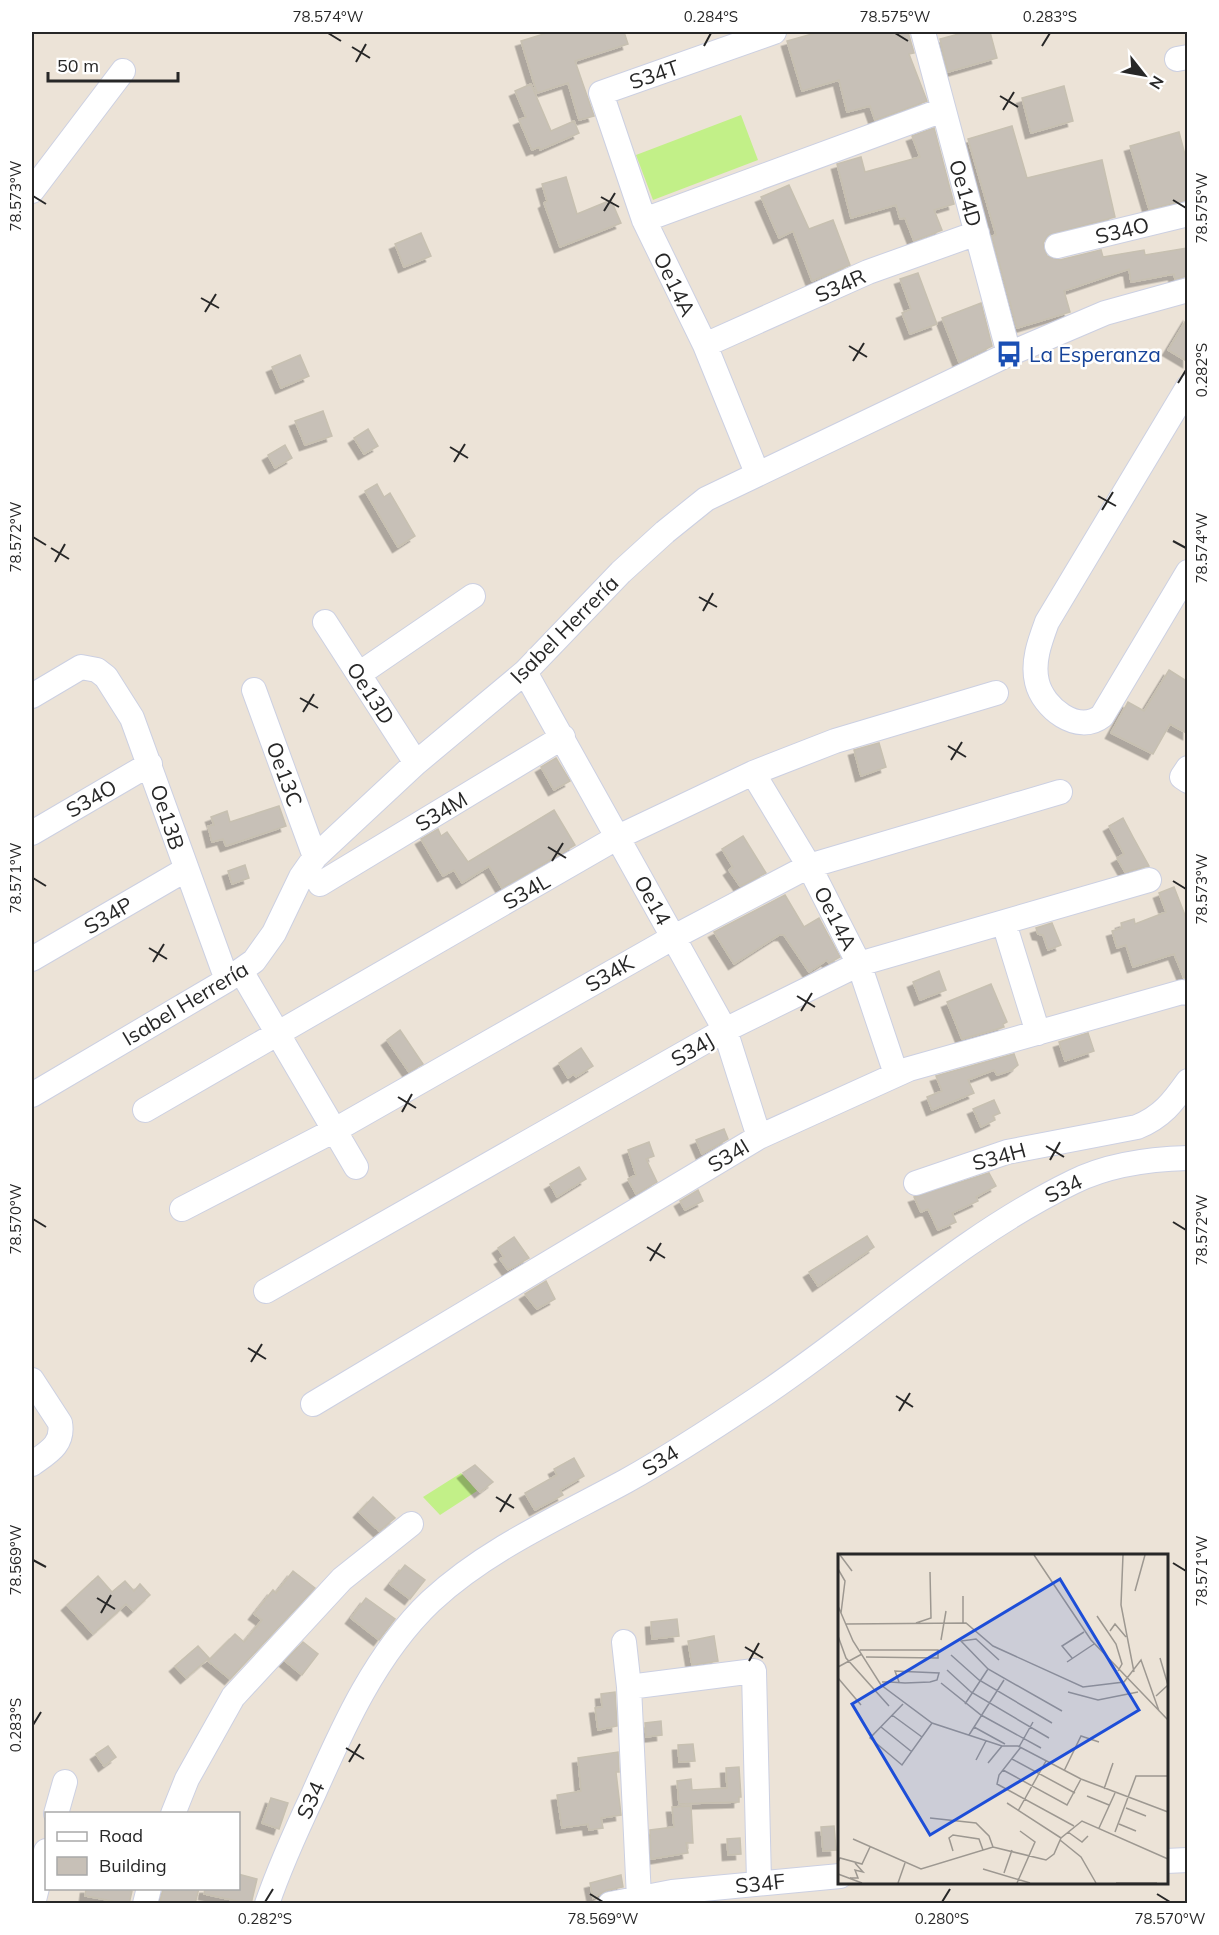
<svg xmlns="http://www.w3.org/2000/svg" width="1219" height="1935" font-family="Mulish,sans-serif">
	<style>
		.pitch { fill: #c2f088 }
		.building { fill: #c7c0b7; stroke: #c7c0b1; stroke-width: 1.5; filter: url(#shadow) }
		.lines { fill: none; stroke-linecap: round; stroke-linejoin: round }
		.minor-casing { stroke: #ccd0e2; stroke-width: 26 }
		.minor { stroke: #fff; stroke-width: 24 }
		.ticks { fill: none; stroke: #272727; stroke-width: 2 }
		.labels { text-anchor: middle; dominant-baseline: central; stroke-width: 5; stroke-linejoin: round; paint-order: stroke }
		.street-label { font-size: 21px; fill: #272727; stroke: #fff }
		.transit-label { font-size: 21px; fill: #164399; stroke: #fff; text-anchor: start }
		.inset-road { fill: none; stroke: #9d9891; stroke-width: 1.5 }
		.view { fill: #1d4ed8; fill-opacity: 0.15; stroke: #1d4ed8; stroke-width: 3 }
		.inset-edge { fill: none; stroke: #272727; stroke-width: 3 }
		.neatline { fill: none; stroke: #272727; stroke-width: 2 }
		.ticks-label { font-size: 15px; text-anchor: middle; fill: #272727 }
	</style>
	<defs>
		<filter id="shadow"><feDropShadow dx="-5.5" dy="5.5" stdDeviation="0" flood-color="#0004"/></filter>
	</defs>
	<rect width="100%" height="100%" fill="#ece3d7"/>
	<!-- pitch -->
	<path class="pitch" d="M741,115L758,160L653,200L636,155Z
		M461,1473L477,1491L440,1515L423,1497Z"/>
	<!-- building -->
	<path class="building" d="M550,32H624L628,44L575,61L594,116L579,120L568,83L537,93L521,41Z
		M819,32H908L914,53L909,54L927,101L875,120L870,106L847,112L839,80L802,91L787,41Z
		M966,32H990L997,58L948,72L940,39Z
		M531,84L551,131L574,121L579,133L540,150L539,147L532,150L519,120L526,117L515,91Z
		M1064,86L1073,121L1031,133L1022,98Z
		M1012,126L1027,178L1102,160L1115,217L1048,235L1043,243L1047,256L1060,260L1101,250L1103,257L1144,250L1145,255L1188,248V276L1175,279L1174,274L1131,282L1129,269L1064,291L1070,312L1017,328L992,236L996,235L968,139Z
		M934,128L954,204L934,210L942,230L914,241L905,218L900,219L896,205L851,218L837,164L861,157L865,172L920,157L912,136Z
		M1179,132L1188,166V200L1149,209L1130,146Z
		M566,177L577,214L611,200L621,223L560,247L544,203L547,201L542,184Z
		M789,185L809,229L833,220L850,265L812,281L793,231L779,238L761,197Z
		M421,233L431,256L404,267L395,244Z
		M918,273L937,324L910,334L902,313L911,309L900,279Z
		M981,303L992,346L959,362L942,318Z
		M1188,317V362L1168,350Z
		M300,355L309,376L281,388L272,367Z
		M323,411L332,436L305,445L295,421Z
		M368,429L378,446L364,454L354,438Z
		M285,445L292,458L275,468L268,455Z
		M377,484L384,497L390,493L415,536L398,547L365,491Z
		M1169,670L1188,682V734L1170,724L1153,754L1111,733L1128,702L1144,711Z
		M879,743L886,767L861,776L854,750Z
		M556,758L570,781L554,790L541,767Z
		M279,806L286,826L226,846L223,839L212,842L208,826L214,825L211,817L227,811L230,822Z
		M554,810L575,845L502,888L489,866L462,883L454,870L443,876L421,839L438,829L441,836L447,832L468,862Z
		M1123,818L1133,837L1149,866L1125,872L1117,858L1124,854L1109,826Z
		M743,836L766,873L740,886L729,870L733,867L722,849Z
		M245,865L249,878L232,884L228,871Z
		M1174,887L1188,923V978H1184L1174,954L1133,967L1126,945L1117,948L1112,931L1122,928L1121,923L1134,919L1135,924L1166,912L1159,893Z
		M785,895L804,927L819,918L840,957L829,963L827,960L809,972L784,935H779L734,964L714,932Z
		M1052,923L1061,945L1048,950L1043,935L1038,934L1036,928Z
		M939,971L946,990L920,1000L913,982Z
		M991,984L1007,1022L1003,1024L1004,1027L962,1039L947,1002Z
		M400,1030L423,1064L409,1072L387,1040Z
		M1088,1033L1094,1051L1065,1061L1059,1042Z
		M581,1048L593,1066L576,1077L574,1074L568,1078L559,1063Z
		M1014,1054L1018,1065L1012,1070L997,1075L994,1070L968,1080L974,1093L932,1110L927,1097L942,1091L936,1076Z
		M994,1100L1000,1113L993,1116L995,1120L981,1127L973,1109Z
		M724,1129L728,1139L702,1154L696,1140Z
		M649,1142L654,1156L646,1159L657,1182L636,1194L628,1179L636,1175L628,1150Z
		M579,1167L586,1179L557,1197L550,1184Z
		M989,1173L996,1186L976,1197L978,1201L952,1213L956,1222L938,1230L928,1209L921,1212L914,1197Z
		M698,1190L703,1201L685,1210L680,1201Z
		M867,1236L874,1247L818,1286L809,1272Z
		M514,1237L529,1258L508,1270L500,1259L504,1257L498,1248Z
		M546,1281L555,1299L537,1309L525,1294Z
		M574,1458L584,1476L560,1490L563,1495L535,1510L525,1493L557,1475L554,1469Z
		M475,1465L493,1482L480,1492L463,1473Z
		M373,1497L395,1518L379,1531L359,1512Z
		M405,1565L425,1580L410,1599L390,1584Z
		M293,1571L315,1588L230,1679L208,1661L235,1634L244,1642L262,1620L254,1614L273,1590L276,1593Z
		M98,1576L112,1592L125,1581L134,1591L140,1584L150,1595L133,1611L126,1604L93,1634L67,1605Z
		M366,1598L395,1619L379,1640L351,1618Z
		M677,1619L679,1636L652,1639L651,1622Z
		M714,1636L718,1661L692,1665L688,1641Z
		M303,1642L318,1654L302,1675L285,1661Z
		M198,1646L209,1658L186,1678L175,1666Z
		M615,1692L617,1726L598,1730L595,1708L602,1707L601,1694Z
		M661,1721L662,1735L646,1737L645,1723Z
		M693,1744L695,1761L679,1762L678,1745Z
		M108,1746L116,1757L104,1766L96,1754Z
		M618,1752L619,1772H616L621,1815L601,1818L603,1828L589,1830L588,1824L562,1828L557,1795L581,1791L578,1758Z
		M739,1767L741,1797H739V1802L679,1804L677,1781L691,1779L692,1790L727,1788L726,1768Z
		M271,1798L288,1803L279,1829L262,1823Z
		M691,1806L693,1843H686L688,1853L651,1859L650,1830L674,1827L672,1807Z
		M834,1826L836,1850L823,1851L821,1827Z
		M740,1838L741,1854L728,1855L727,1839Z
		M238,1874L257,1879L251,1904L204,1894L205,1888H238Z
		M621,1875L623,1887L607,1890L593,1898L590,1883Z
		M86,1888H121L132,1891L129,1904H112L113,1901L85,1896Z
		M163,1888H199L195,1904H160Z"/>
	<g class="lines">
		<!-- minor casing -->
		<g class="minor-casing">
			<path id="minor" d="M923,32L1009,354
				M1177,59L1188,57
				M32,191L123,71
				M644,220L943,110
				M1057,246L1188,214
				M705,345L868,272L977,233
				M1188,387L1047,622C1040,641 1032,662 1037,682C1043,708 1078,735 1102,716L1188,572
				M757,473L705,345L644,220L601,93L774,32
				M325,622L416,763
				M525,672L725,1030L759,1137
				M359,674L473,596
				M254,690L315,857
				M32,696L81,667L97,670L106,677L132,718L227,980
				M1188,768L1182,777L1188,781
				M753,773L809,866L859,964L896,1074
				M32,833L150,764
				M320,884L563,737
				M1004,923L1038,1033
				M32,959L185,870
				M241,971L356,1167
				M32,1095L227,980L254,961L274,933L301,877L315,857L416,763L525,672L621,572L665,532L706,499L1009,354L1105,313L1188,290
				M145,1110L618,837L753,773L835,741L996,693
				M916,1183L1007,1152L1137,1127C1162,1117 1173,1102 1188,1081
				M182,1209L335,1130L674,937L809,866L1060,792
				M266,1291L725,1030L859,964L1149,880
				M32,1380L60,1423C64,1445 47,1453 32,1464
				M313,1404L759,1137L909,1069L1182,992L1188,993
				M624,1642L629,1687L639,1898
				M629,1687L754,1671L759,1882
				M56,1814L65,1782
				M173,1814L187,1779L233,1697L342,1579L411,1524
				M1166,1861L1188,1860
				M33,1904L46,1851
				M145,1904L149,1888
				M267,1904C280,1866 296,1831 313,1795C343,1727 376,1653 431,1601C487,1549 560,1517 626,1481C671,1456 715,1427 757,1399C864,1328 958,1238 1073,1182C1109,1164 1149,1159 1188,1158
				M610,1904L672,1892L840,1876"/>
		</g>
		<!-- minor -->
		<use href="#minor" class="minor"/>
	</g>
	<!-- ticks -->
	<path class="ticks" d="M328,33L341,41M895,33L908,41M704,46L711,33M1042,46L1050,33M352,47L370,58M356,62L366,44M1000,96L1018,107M1003,110L1014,92M33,196L46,204M601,197L619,207M1173,200L1186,208M604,211L615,193M201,298L219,308M205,312L216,294M849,346L867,357M853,361L864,343M1178,383L1186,370M450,447L468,458M454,462L465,444M1098,496L1116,506M1102,510L1113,492M33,537L46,545M1173,541L1186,548M51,548L69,559M55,562L65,544M699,597L717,607M703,611L713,593M300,698L318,708M303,712L314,694M948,746L966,757M951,760L962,742M548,847L566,858M552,861L563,843M33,878L46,886M1173,881L1186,889M149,948L167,959M153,962L164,944M797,996L815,1007M801,1011L812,993M398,1097L416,1108M402,1112L412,1094M1046,1146L1064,1157M1050,1160L1060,1142M33,1219L46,1227M1173,1222L1186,1230M647,1247L665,1258M650,1261L661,1243M248,1348L266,1359M251,1362L262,1344M896,1396L913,1407M899,1411L910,1393M496,1497L514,1508M500,1512L511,1494M33,1560L46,1567M1173,1563L1186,1571M97,1598L115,1609M101,1613L111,1595M745,1647L763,1658M749,1661L759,1643M33,1725L41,1712M346,1748L364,1759M349,1762L360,1744M590,1894L603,1902M1157,1894L1170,1902M265,1902L273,1889M942,1902L950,1889"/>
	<!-- icons -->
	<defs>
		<g id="bus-bare" transform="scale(2.07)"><path d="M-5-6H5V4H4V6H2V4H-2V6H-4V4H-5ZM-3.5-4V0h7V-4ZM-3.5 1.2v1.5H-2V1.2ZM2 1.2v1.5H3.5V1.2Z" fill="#1a4fb4" stroke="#fff" stroke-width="2.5" paint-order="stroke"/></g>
	</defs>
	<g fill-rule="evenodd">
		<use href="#bus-bare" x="1009" y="354"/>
	</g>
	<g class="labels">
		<!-- street labels -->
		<g class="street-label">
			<text transform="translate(654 74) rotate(-19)">S34T</text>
			<text transform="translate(966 193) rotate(74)">Oe14D</text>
			<text transform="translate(1122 230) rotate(-14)">S34O</text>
			<text transform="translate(675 284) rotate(64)">Oe14A</text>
			<text transform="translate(840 285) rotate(-24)">S34R</text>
			<text transform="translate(564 629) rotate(-45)">Isabel Herrería</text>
			<text transform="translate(371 693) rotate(57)">Oe13D</text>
			<text transform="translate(285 774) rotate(70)">Oe13C</text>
			<text transform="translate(91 798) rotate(-30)">S34O</text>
			<text transform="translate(441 811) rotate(-31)">S34M</text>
			<text transform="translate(168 817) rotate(72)">Oe13B</text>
			<text transform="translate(526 891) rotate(-30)">S34L</text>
			<text transform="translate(653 900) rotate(61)">Oe14</text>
			<text transform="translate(108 915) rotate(-30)">S34P</text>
			<text transform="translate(836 918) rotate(63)">Oe14A</text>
			<text transform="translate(609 973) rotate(-30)">S34K</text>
			<text transform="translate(185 1003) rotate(-31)">Isabel Herrería</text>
			<text transform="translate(692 1049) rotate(-30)">S34J</text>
			<text transform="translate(728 1155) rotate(-31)">S34I</text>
			<text transform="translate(999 1156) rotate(-15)">S34H</text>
			<text transform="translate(1063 1188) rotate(-26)">S34</text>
			<text transform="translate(660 1460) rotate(-32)">S34</text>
			<text transform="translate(310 1800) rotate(-66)">S34</text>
			<text transform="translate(760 1883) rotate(-6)">S34F</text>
		</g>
		<!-- transit labels -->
		<g class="transit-label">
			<text x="1029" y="354">La Esperanza</text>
		</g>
	</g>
	<!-- overview -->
	<g transform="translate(838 1554)">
		<rect width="330" height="330" fill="#ece3d7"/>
		<path class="inset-road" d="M2,1L14,17M196,1L253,86L330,166M285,1L283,51L296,118M0,15L7,27L3,59M297,37L307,1M125,42V69M0,52L15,87L43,131L94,169L164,192H180L243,225L330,258M259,62L278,90L284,110L280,117M78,69L93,64L92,18M8,70L128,69L155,92L245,133L286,128L303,106L321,157M272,77L277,70L288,83M0,82L8,104L51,152M103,86L108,57M22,96H100V104L28,103M113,101L141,126L214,169M234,104L224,92L246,78M161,106L138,85L123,87L150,115L224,157M229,108L256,90M0,113L24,100M109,116L133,138L211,184M0,124L23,151M44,128H52L67,129L92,128L99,126L101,119L57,117L61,128M103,129L143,161L203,194M230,138L260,146L300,138M318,142L330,131L322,104M65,150L32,184L64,211L94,169M127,150L150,115M54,161L84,183M43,173L74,198M136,173L167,190M131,181L166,126M181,193L195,168M183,193L161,221L159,230L236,272M174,205L237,239M138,206L148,187M150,209L164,192M165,216L229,251L243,225M226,217L243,182L261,188M266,235L275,209M249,242L271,251M169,249L223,284M288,254L308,262M180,257L208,207M92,264L138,269L151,282L155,293M281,270L298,277M261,274L277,239M230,278L244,288L250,282M277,278L298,222H330M15,285L83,315L155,293L208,306L216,300L223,284L244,267L330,305M222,286L243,303L258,329M115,297L111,284L115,281L141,285L145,296M0,308L2,304L24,310L32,293M145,315L192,329M166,319L174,296M0,320L24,329M12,324H20L17,316L25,318L17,309M60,329L67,309M179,329L197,288L182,277M278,329H319"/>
		<path class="view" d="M222,25L301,156L92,281L14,150Z"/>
		<rect width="330" height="330" class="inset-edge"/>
	</g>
	<!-- border -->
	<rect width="1219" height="1935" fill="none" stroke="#ffffff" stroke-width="66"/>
	<!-- legend -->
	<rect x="45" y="1812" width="195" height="78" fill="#ffffff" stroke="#a9a9a9" stroke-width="1.5"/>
	<rect x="57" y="1832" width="30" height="9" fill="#ffffff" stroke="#a9a9a9" stroke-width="1.5"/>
	<text x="99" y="1842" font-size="18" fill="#272727">Road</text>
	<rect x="57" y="1857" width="30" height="18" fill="#c7c0b7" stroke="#a9a9a9" stroke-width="1.5"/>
	<text x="99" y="1872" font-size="18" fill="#272727">Building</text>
	<!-- north arrow -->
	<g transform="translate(1144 75) rotate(121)" stroke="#ffffff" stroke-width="4.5" paint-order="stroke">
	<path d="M0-4.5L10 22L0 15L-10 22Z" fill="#272727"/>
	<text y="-9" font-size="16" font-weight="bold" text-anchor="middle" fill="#272727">N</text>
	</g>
	<!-- scale -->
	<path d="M48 72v9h130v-9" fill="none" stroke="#272727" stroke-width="3"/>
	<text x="57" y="72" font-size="18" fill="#272727" stroke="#ffffff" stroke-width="4.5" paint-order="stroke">50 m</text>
	<rect x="33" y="33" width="1153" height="1869" class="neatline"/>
	<g class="ticks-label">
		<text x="328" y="22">78.574°W</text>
		<text x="711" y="22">0.284°S</text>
		<text x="895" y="22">78.575°W</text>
		<text x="1050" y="22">0.283°S</text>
		<text transform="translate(16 196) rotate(-90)" y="5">78.573°W</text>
		<text transform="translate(1202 208) rotate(-90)" y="5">78.575°W</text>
		<text transform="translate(1202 370) rotate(-90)" y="5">0.282°S</text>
		<text transform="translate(16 537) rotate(-90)" y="5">78.572°W</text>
		<text transform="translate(1202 548) rotate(-90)" y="5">78.574°W</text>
		<text transform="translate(16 878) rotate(-90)" y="5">78.571°W</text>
		<text transform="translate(1202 889) rotate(-90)" y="5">78.573°W</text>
		<text transform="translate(16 1219) rotate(-90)" y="5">78.570°W</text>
		<text transform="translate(1202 1230) rotate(-90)" y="5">78.572°W</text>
		<text transform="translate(16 1560) rotate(-90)" y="5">78.569°W</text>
		<text transform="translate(1202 1571) rotate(-90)" y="5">78.571°W</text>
		<text transform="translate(16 1725) rotate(-90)" y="5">0.283°S</text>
		<text x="265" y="1924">0.282°S</text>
		<text x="603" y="1924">78.569°W</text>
		<text x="942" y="1924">0.280°S</text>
		<text x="1170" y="1924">78.570°W</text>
	</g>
</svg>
